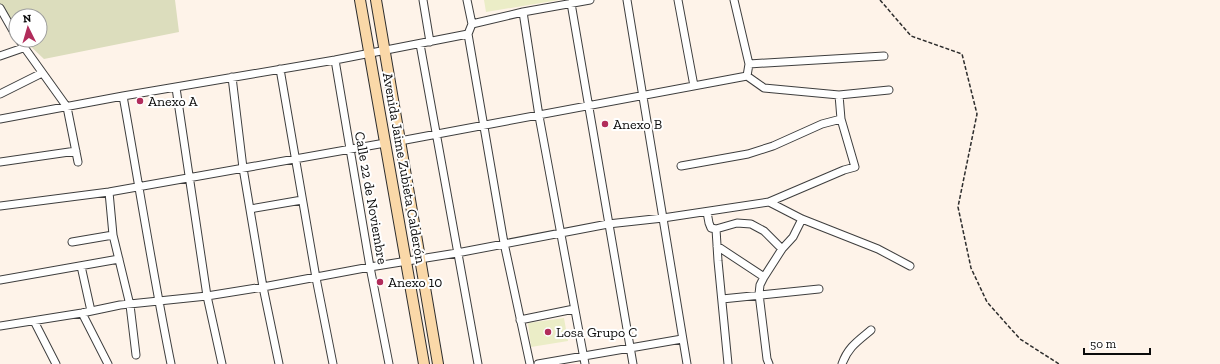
<svg xmlns="http://www.w3.org/2000/svg" width="1220" height="364" font-family="'Zilla Slab',serif">
	<style>
		.cemetery { fill: #dcddbd }
		.pitch { fill: #ebedc7 }
		.lines { fill: none; stroke-linecap: round; stroke-linejoin: round }
		.street-casing { stroke: #3e3e3e; stroke-width: 9 }
		.secondary-casing { stroke: #2d2d2d; stroke-width: 12 }
		.path { stroke: #2d2d2d; stroke-width: 1.5; stroke-dasharray: 4 2; stroke-linecap: butt }
		.street { stroke: #fff; stroke-width: 7 }
		.secondary { stroke: #fad8a8; stroke-width: 10 }
		.poi-dot { fill: #b12c5b; stroke: #fff; stroke-width: 1.5 }
		.labels { text-anchor: middle; dominant-baseline: central; stroke-width: 4; stroke-linejoin: round; paint-order: stroke }
		.poi-label { font-size: 14px; fill: #0b0b0b; stroke: #fff; text-anchor: start }
		.street-label { font-size: 14px; fill: #0b0b0b; stroke: #fff }
	</style>
	<rect width="100%" height="100%" fill="#fef3e9"/>
	<!-- cemetery -->
	<path class="cemetery" d="M0,0H175L179,32L44,59L24,40H40V16H16V33L0,4Z"/>
	<!-- pitch -->
	<path class="pitch" d="M484,0H559L486,12Z
		M564,318L568,341L531,347L528,323Z"/>
	<g class="lines">
		<!-- street casing -->
		<g class="street-casing">
			<path id="street" d="M423,0L430,42
				M467,0L472,24
				M627,0L687,364
				M678,0L694,86
				M734,0L749,64L747,76
				M571,3L633,364
				M0,8L16,36
				M523,12L539,116L585,364
				M19,40L67,107L78,162
				M420,44L478,364
				M0,56L23,48
				M335,60L370,267L389,364
				M749,64L884,56
				M280,69L316,278L333,364
				M232,77L243,168L263,287L279,364
				M176,88L207,296L222,364
				M0,94L42,73
				M123,96C139,185 153,275 171,364
				M0,119L123,96L335,60L468,34
				M400,141L747,76L764,88L839,95L889,90
				M0,162L76,151
				M681,166L748,154L773,146L822,124L841,119
				M109,192L113,235L130,305L136,355
				M769,202L844,170L855,167L841,119L839,95
				M0,206L109,192L385,143
				M250,209L302,200
				M707,212L709,223L711,228L716,229L737,223L751,224L764,231L782,249
				M716,229L718,261L728,364
				M72,242L113,235
				M717,246L764,277
				M81,266L91,311
				M0,280L119,259
				M722,299L819,289
				M82,313L108,364
				M520,320L574,309
				M34,321L56,364
				M0,326L82,313L120,305L207,296L263,287L370,267L457,253L608,224L663,218L769,202L802,219L878,249L910,266
				M530,364L504,243L468,34L472,24L523,12L590,0
				M538,364L682,339
				M769,364L767,359L759,294L760,285L764,277L782,249L793,237L802,219
				M842,364C848,347 858,341 871,330"/>
		</g>
		<!-- secondary casing -->
		<g class="secondary-casing">
			<path id="secondary" d="M360,0L424,364
				M376,0L438,364"/>
		</g>
		<!-- path -->
		<path class="path" d="M880,0L911,36L962,54L977,114L958,207L971,268L987,302L1020,339L1059,364"/>
		<!-- street -->
		<use href="#street" class="street"/>
		<!-- secondary -->
		<use href="#secondary" class="secondary"/>
	</g>
	<!-- markers -->
	<g class="poi-dot">
		<circle cx="140" cy="101" r="4"/>
		<circle cx="605" cy="124" r="4"/>
		<circle cx="380" cy="282" r="4"/>
		<circle cx="548" cy="332" r="4"/>
	</g>
	<g class="labels">
		<!-- poi labels -->
		<g class="poi-label">
			<text x="148" y="101">Anexo A</text>
			<text x="613" y="124">Anexo B</text>
			<text x="388" y="282">Anexo 10</text>
			<text x="556" y="332">Losa Grupo C</text>
		</g>
		<!-- street labels -->
		<g class="street-label">
			<text transform="translate(404 168) rotate(80)">Avenida Jaime Zubieta Calderón</text>
			<text transform="translate(371 198) rotate(80)">Calle 22 de Noviembre</text>
		</g>
	</g>
	<!-- north arrow -->
	<g transform="translate(28 28) rotate(355)"><circle r="19" fill="#ffffff" stroke="#9d9d9d"/>
	<path d="M0-3L7 15L0 10L-7 15Z" fill="#b12c5b"/>
	<text y="-6" font-size="11" font-weight="bold" text-anchor="middle" fill="#0b0b0b">N</text>
	</g>
	<!-- scale -->
	<path d="M1084 348v6h66v-6" fill="none" stroke="#0b0b0b" stroke-width="2"/>
	<text x="1090" y="348" font-size="12" fill="#0b0b0b" stroke="#ffffff" stroke-width="3" paint-order="stroke">50 m</text>
</svg>
